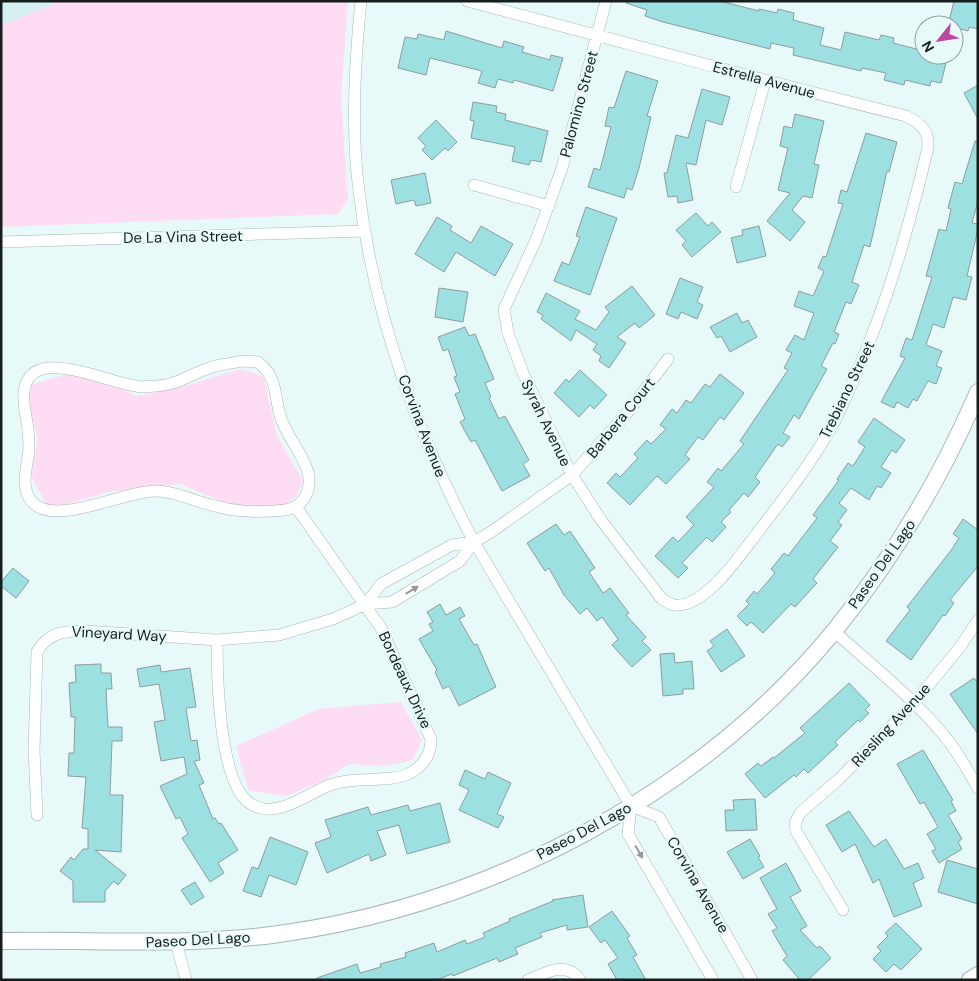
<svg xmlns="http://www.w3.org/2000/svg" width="979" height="981" font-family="'DM Sans',sans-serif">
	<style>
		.built { fill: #d5f0f0 }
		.green { fill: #fedcf3 }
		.building { fill: #9ce0e1; stroke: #8e9d9d }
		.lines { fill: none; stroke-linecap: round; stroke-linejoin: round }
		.street-casing { stroke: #a7b7b7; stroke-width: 12 }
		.secondary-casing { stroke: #a7b7b7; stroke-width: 18 }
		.street { stroke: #fff; stroke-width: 11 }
		.secondary { stroke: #fff; stroke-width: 16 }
		.oneway { fill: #979999 }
		.labels { text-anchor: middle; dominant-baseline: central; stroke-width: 5; stroke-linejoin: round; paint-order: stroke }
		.street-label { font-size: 15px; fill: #171d1d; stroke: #e8f9f9 }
	</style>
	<rect width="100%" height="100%" fill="#e8f9f9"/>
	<!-- built -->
	<path class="built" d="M1,1H53L54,3L1,34Z"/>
	<!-- green -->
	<path class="green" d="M53,1H348L341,98L348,200L338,214L1,227V25L53,4Z
		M240,369L263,376L277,435L303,481L296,497L273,511L221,501L180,484L107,492L49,510L31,476L38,439L23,387L81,370L136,396L189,385Z
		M401,702L422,740L413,760L385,766L349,764L323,781L286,796L248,790L236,746L319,709Z"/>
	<!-- building -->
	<path class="building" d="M626,1H720L759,11V9L777,13L778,9L794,13L793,20L824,28L820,45L841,50L845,32L879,40L881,35L894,38L893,43L924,51V55L947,59L941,83L931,81L930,86L905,80L904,85L884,80L886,73L862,68L861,71L793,55L794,48L771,43L770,49L663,22L645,16L647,10L626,3Z
		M954,1H978V29L969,27L968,31L948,25Z
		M446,31L502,48L504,41L524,47L522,52L550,60L551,55L563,58L553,91L514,80L513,83L498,79L495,88L478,83L482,71L430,58L426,75L398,68L405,37L417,39L418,34L444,40Z
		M626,71L658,81L647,116L651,117L639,168L632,190L627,188L624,198L588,187L594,168L600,170L611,127L605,126L609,107L614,108Z
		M978,85V119L964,93Z
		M702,89L730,97L722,125L706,120L696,165L686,163L693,200L678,203L677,196L668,197L664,173H667L676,135L688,138Z
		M473,102L497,106L496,112L506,114L505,120L548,131L541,162L531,160L529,165L512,161L515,147L471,138L474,121L470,120Z
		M795,114L824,121L814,164L819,165L812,198L803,196L792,210L805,222L790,241L767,221L790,193L778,190L788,148L780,146L784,126L792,128Z
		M436,120L457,142L448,151L445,148L432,160L422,150L426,146L418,138Z
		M866,133L897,142L889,172L887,171L870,247L864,245L852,282L859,285L851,304L846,302L834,332L839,334L835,344L833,343L821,366L827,369L799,419L794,415L783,433L790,437L782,447L778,444L755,477L760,482L748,497L744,493L729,510L731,512L721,522L726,527L712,542L707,537L682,563L688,568L678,578L655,556L673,537L678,542L694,525L686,517L714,487L707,482L718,468L721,471L744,444L740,441L788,370L784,368L792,353L786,350L795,335L804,340L814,313L794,306L799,291L813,296L824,271L818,268L823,256L826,257L843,204L838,203L841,190L847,192Z
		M975,141H978V201L972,223L978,224V229L967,276L972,277L966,300L953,297L944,328L933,324L926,345L942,351L936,366L942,368L936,384L928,381L917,401L913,399L908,408L897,402L894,408L881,402L905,358L900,356L906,338L912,340L932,277L926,276L939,229L946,231L951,209L948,208L955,182L962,184Z
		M425,173L431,203L416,206L414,200L396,204L391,180Z
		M586,207L617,218L590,295L554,281L562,262L569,265L580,237L576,236Z
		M696,213L708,226L712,222L721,232L692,257L682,245L686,241L676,230Z
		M437,217L452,226L450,230L471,243L481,226L513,244L495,276L456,252L444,272L415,254Z
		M759,226L766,256L737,263L731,238L743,235L742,230Z
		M680,278L703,287L697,302L703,305L697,319L681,312L678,319L666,314Z
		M632,286L655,315L639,328L635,323L617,337L626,343L609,368L599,361L601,356L593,350L597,344L576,330L571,341L541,319L543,315L537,312L546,293L580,311L575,319L596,330L609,312L605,307Z
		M439,288L468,292L463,322L435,317Z
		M737,313L742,323L748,320L757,337L730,352L721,336L717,338L710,327Z
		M465,327L469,336L475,334L494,379L485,383L491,397L489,398L499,419L505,416L529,460L523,464L530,476L502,491L475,440L471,442L460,422L465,419L455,394L460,392L454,377L457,376L448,349L443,351L438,337Z
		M580,370L607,395L594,409L590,405L579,417L554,393L566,379L569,382Z
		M720,374L744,393L724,420L720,417L703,440L698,437L685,455L690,459L666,484L657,476L630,505L607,483L616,473L620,477L638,458L634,454L647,440L651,444L666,429L660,425L672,409L677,413L686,400L691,403L705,384L710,387Z
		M874,418L905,440L896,453L892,450L881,467L891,473L881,488L877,486L869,500L851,488L839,503L847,510L838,522L842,525L830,541L838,547L813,579L817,583L795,607L791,604L763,633L751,622L747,626L737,616L749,604L746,601L754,591L757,594L775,573L771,569L784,553L788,556L817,518L813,515L839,480L837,479L848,463L853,466L865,447L858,442Z
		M963,519L978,530V566L950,600L954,603L945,616L943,615L911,660L886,641L910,610L907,607L952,549L959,538L953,534Z
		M556,524L564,535L570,531L595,568L589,572L603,593L610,588L629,613L626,615L646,637L642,641L651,650L632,667L612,645L618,639L602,617L597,621L587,608L580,614L564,595L549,568L545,571L527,543Z
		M13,568L29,581L16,598L1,586V582Z
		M440,604L446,615L460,607L465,616L459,619L474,645L477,644L496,687L459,706L449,686L443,689L435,672L437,670L419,639L433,631L429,624L433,622L427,612Z
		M727,629L745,656L721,672L707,651L714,646L710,641Z
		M674,653L675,663L692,661L694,689H683V694L663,696L660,654Z
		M101,664V673H111L112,689H106L108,727H122V741H112L110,795H123L121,852L95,850L126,875L118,885L114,881L105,891V902H73V881L60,871L71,857L74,860L83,849H88V829L82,828L86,777L68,776L69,753H74L75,717H71L69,683L76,682L75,665Z
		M160,665L161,672L190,668L196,707L186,708L191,741L197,740L200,760L194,761L204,783L199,785L213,819L215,818L219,824L221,823L238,850L218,863L224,873L210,882L182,838L188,834L180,817L176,819L160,786L187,774L184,757L161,761L154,722L165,720L159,684L140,687L137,669Z
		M974,678L978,683V734L950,694Z
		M849,683L870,705L865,710L869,713L860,722L858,720L835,742L838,745L808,773L804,769L796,777L794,775L765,798L745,774L758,763L761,766L773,757L774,758L805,733L800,728Z
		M923,750L953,800L951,801L956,811L948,815L962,839L958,842L962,849L939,863L932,851L936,849L927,834L938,827L924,802L920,804L897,764Z
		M465,770L485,779L488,772L511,783L497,814L504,817L498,828L459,810L469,790L459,785Z
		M755,799L757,830L726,831L725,810H734L733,800Z
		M440,803L450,842L407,854L399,825L377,831L386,855L371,861L369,854L327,873L315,843L331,837L325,820L368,807L371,815L408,805L410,811Z
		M849,811L874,847L886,839L904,869L918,863L924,878L913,883L922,906L894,917L879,879L873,883L855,844L842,852L826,825Z
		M270,837L308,852L296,885L269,875L261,897L243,891L252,867L258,869Z
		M750,839L760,856L758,857L764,867L743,879L727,852Z
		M947,860L978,869V904L938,892Z
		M786,863L801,891L790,897L807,926L800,930L817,948L820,946L831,958L808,980H800L783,960L787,956L772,931L777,928L768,914L777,909L760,878Z
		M195,882L204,897L191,905L181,890Z
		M583,895L588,927L567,930V925L540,933L542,937L515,948L518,954L499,962L497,958L453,976L452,974L436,980H317V978L357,964L360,973L381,967L380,964L406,957L405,953L434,943L437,952L465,940L467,944L485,937L483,933L510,921L509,919L553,901L552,900Z
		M612,911L630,936L627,938L637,955L633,957L646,980H617L608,964L618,958L605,940L601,943L589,927Z
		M896,923L922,949L901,970L894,964L886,972L873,959L881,951L877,947L888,936L885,933Z"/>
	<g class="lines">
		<!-- street casing -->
		<g class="street-casing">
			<path id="street" d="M361,1C355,60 351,124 358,183C372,309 415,430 474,542L631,806L628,834L713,980
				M467,1C614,39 759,80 906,116C920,123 929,130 928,147C909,227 888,301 855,377C847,394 840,412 831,428C807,470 777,507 748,545C733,565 702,608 674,605C670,604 665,601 661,598L601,520L572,475L523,373L508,333L504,309L536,240L562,168L606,1
				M474,185L549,206
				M736,187L765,81
				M1,242L365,231
				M244,361L258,362C279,379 273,394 281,418C289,445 323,472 303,500C296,510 284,510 274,511C254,512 236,512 215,506C196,502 178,492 158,491C127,489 56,528 32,502C19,486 28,466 29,448C29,438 28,428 26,417C8,331 102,383 141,387C146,387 152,386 157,386C177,385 191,374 209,368C220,364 232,363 244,361Z
				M366,604L381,584L452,545L474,542L491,532L572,475L627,413L668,359
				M834,631C870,664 910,695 942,733C957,750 967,769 978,788
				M217,640C217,677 219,779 248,802C275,823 308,792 333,784C356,776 390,783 408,774C423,767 431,755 431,739L381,628L296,507
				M631,806L659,817L752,980
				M37,815L34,750L37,652C48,632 65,631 86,631L217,640L279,635L333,619L366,604L392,602L460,561L474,542
				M843,910L796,831L795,823L800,813L839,779L914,703L960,647L978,620
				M176,942L186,980
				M528,980C545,973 566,960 580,980"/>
		</g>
		<!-- secondary casing -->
		<g class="secondary-casing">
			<path id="secondary" d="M1,941C94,939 187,947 279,934C489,905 700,795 835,630C894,557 941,478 978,392
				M970,980L978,975"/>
		</g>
		<!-- street -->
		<use href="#street" class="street"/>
		<!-- secondary -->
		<use href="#secondary" class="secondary"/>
	</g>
	<!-- one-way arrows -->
	<defs><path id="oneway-solid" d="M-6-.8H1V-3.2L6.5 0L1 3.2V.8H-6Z" transform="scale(1.25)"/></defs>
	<g class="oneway">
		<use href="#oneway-solid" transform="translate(412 590) rotate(-31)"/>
		<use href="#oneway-solid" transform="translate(639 852) rotate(60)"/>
	</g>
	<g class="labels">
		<!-- street labels -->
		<g class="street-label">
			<text transform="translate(764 80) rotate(15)">Estrella Avenue</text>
			<text transform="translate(579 104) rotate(-75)">Palomino Street</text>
			<text transform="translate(183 237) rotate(-1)">De La Vina Street</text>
			<text transform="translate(847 390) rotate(-64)">Trebiano Street</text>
			<text transform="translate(621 418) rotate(-51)">Barbera Court</text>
			<text transform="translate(546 423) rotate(64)">Syrah Avenue</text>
			<text transform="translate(422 426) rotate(69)">Corvina Avenue</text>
			<text transform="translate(882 564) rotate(-55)">Paseo Del Lago</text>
			<text transform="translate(119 634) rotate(3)">Vineyard Way</text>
			<text transform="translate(405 680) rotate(65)">Bordeaux Drive</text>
			<text transform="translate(891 725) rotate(-47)">Riesling Avenue</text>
			<text transform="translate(584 831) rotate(-28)">Paseo Del Lago</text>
			<text transform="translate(698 885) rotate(60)">Corvina Avenue</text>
			<text transform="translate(198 940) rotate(-3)">Paseo Del Lago</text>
		</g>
	</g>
	<!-- border -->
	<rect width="979" height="981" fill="none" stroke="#171d1d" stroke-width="5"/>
	<!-- north arrow -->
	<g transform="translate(939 40) rotate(240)"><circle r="24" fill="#e8f9f9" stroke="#94a1a1"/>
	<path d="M0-4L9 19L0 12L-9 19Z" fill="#bb48a2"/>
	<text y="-8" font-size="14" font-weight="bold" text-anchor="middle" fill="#171d1d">N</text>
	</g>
</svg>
